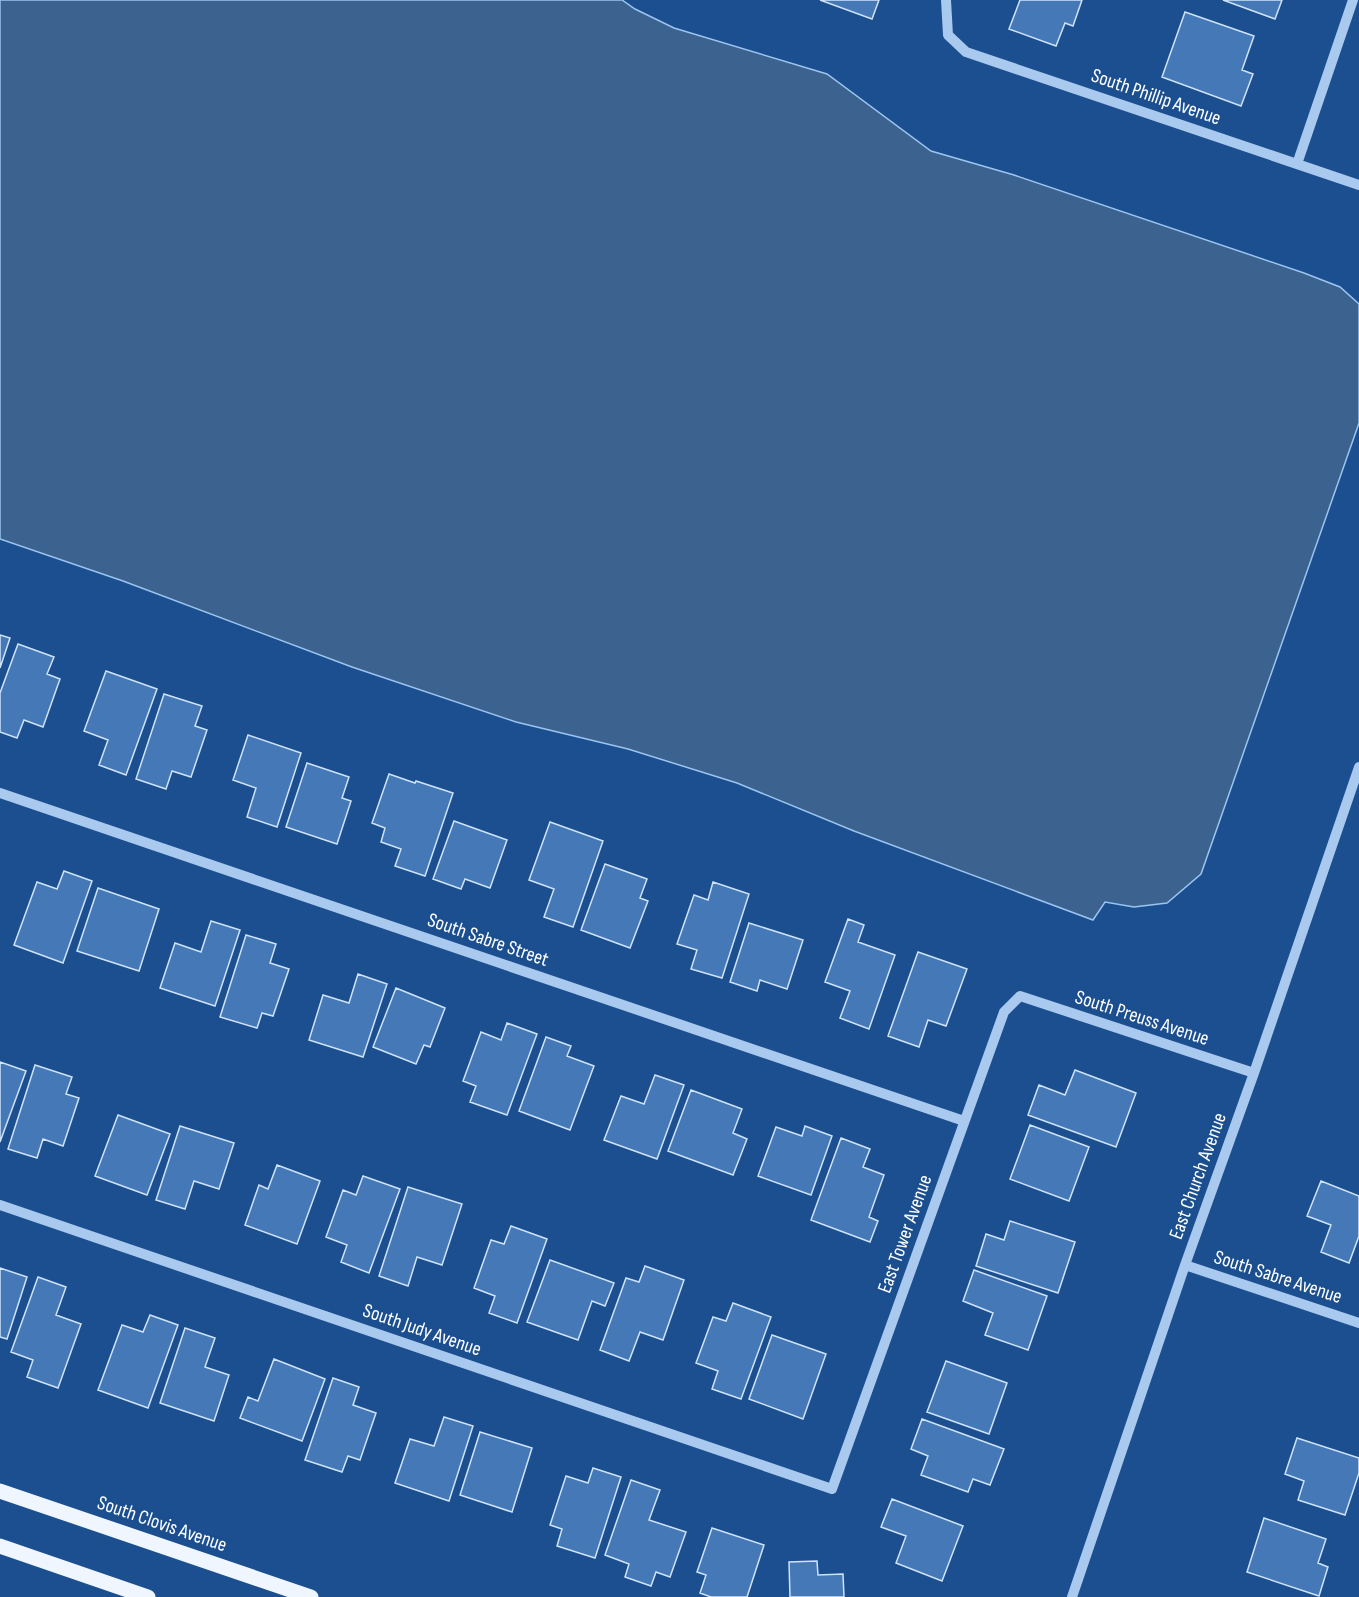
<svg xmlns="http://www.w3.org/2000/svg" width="1359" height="1597" font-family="'Sofia Sans Condensed',sans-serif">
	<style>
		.water { fill: #3c6290; stroke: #9cc4f0; stroke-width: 1.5 }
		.building { fill: #4478b7; stroke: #cfe3fa; stroke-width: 1.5 }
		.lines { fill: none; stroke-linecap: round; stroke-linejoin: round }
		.minor { stroke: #a9c9ee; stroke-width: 10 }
		.major { stroke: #f0f6ff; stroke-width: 15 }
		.labels { text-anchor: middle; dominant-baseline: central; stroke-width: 5; stroke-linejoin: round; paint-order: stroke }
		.street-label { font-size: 20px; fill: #fff; stroke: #1b4f8f }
	</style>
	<rect width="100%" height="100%" fill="#1b4f8f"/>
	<!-- water -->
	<path class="water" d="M0,0H622L635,9L674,28L827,74L931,151L1014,175L1304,273L1340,287L1359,304V423L1201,874L1167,903L1134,907L1105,902L1093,920L854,831L737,783L628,749L516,722L352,667L123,581L0,539Z"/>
	<!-- building -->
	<path class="building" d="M820,0H879L872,19Z
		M1020,0H1082L1073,26L1065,23L1056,46L1009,29Z
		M1223,0H1282L1275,19Z
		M1185,12L1254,36L1242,70L1253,74L1241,106L1162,77Z
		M0,635L10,638L0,668Z
		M18,644L54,657L47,674L60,679L43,727L24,720L17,738L0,732V693Z
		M106,671L157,689L126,775L99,765L108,740L84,731Z
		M164,694L202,706L195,726L207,730L191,777L172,771L166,789L136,779Z
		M248,735L301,753L277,827L247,817L256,788L233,780Z
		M307,763L349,777L342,798L351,801L337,844L286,827Z
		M389,774L415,783L416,781L453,793L425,876L395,866L401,849L381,842L385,828L372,823Z
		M454,821L507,840L490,888L465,879L461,889L433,879Z
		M550,822L603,841L573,927L544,917L554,889L529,880Z
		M605,864L647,879L640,898L648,901L630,948L581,930Z
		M64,871L92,881L63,963L14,945L37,882L57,889Z
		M713,882L749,894L722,978L691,969L697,950L677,944L694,895L708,900Z
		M98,888L159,909L139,971L77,951Z
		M848,919L864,925L858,942L895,955L869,1029L840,1018L850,991L825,982Z
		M211,921L240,930L215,1006L160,988L175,943L201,952Z
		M749,923L803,940L787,989L760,980L757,991L730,982Z
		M246,935L276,944L270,963L289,969L273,1016L262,1013L257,1028L220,1017Z
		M918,952L967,969L946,1026L928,1020L919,1047L888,1036Z
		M358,974L387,984L363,1057L309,1040L323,995L349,1003Z
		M396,988L445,1008L430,1047L424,1045L416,1064L373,1047Z
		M507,1023L537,1034L507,1115L470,1102L476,1086L463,1081L481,1032L501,1040Z
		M546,1037L571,1046L567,1056L594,1066L570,1130L519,1111Z
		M0,1062L26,1071L0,1142Z
		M35,1065L72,1077L66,1094L79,1098L63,1146L43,1139L37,1158L8,1149Z
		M1075,1070L1136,1093L1116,1147L1028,1115L1039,1085L1065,1095Z
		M655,1075L684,1085L657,1159L604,1140L621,1096L644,1104Z
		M691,1090L742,1109L733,1133L747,1139L733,1175L668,1151Z
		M118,1115L170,1134L147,1195L95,1176Z
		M1030,1125L1089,1147L1069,1201L1010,1179Z
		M180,1126L234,1143L219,1189L194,1181L185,1209L156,1200Z
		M805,1126L832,1136L811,1195L758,1176L776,1127L802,1136Z
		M841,1138L870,1149L863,1167L884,1175L869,1217L878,1221L870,1242L811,1220Z
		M277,1165L320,1181L297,1244L245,1225L259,1185L268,1189Z
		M363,1176L400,1189L369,1273L341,1262L347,1245L326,1237L343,1190L356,1195Z
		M1321,1181L1359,1196V1236L1349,1263L1321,1252L1331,1225L1307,1216Z
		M408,1187L462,1204L442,1265L417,1257L408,1286L379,1276Z
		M1010,1221L1075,1242L1058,1293L976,1266L986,1234L1004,1240Z
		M511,1226L547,1239L517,1323L489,1313L495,1296L474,1288L491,1240L504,1244Z
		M550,1260L614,1283L605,1306L592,1301L578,1340L527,1322Z
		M645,1266L684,1280L663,1340L640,1332L629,1361L600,1350L626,1278L639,1282Z
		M0,1268L27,1277L7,1339L0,1337Z
		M974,1270L1047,1296L1028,1350L985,1335L993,1313L963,1301Z
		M38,1277L66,1287L56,1315L81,1324L58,1388L27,1377L33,1360L11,1352Z
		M733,1303L771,1317L741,1399L712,1389L718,1371L696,1363L713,1317L726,1321Z
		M150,1315L178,1325L148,1408L98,1390L122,1325L143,1332Z
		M185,1328L215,1338L205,1367L229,1375L214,1421L160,1403Z
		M772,1335L826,1354L803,1419L749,1399Z
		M274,1359L325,1379L302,1441L240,1418L248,1397L258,1401Z
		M946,1361L1007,1383L989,1434L927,1412Z
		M333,1378L359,1387L353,1405L376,1413L360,1460L348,1456L342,1472L305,1460Z
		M444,1417L473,1426L449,1501L395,1483L410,1439L434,1446Z
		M922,1419L1004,1449L990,1485L973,1479L968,1492L921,1475L928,1456L911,1449Z
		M480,1432L532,1448L512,1512L460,1495Z
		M1297,1438L1359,1458V1473L1345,1515L1298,1500L1304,1481L1285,1474Z
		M593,1468L621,1477L595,1558L557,1546L562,1529L550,1525L566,1476L588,1483Z
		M631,1480L660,1490L649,1520L686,1532L670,1577L656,1572L651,1586L625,1577L629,1564L605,1555Z
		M892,1499L963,1526L942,1581L896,1563L906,1536L881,1527Z
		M1264,1518L1326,1539L1318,1563L1328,1567L1319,1596L1247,1572Z
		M712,1528L764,1545L747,1597H711L700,1593L706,1575L697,1572Z
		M817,1561L818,1575L843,1574L844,1597H790L789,1562Z"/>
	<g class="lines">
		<!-- minor -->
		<path class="minor" d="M946,0L948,35L966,52L1359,185
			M1297,164L1353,0
			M0,793L964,1121
			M0,1205L832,1489L1004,1012L1020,996L1254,1073
			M1185,1265L1359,1323
			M1072,1597L1185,1265L1254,1073L1359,767"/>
		<!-- major -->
		<path class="major" d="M0,1491L311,1597
			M0,1546L148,1597"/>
	</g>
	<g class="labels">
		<!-- street labels -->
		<g class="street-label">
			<text transform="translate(1156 97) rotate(19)">South Phillip Avenue</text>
			<text transform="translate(488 940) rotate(19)">South Sabre Street</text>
			<text transform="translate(1142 1018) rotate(18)">South Preuss Avenue</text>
			<text transform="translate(1198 1176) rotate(-70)">East Church Avenue</text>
			<text transform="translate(905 1234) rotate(-70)">East Tower Avenue</text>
			<text transform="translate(1278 1277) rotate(18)">South Sabre Avenue</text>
			<text transform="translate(422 1330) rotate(19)">South Judy Avenue</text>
			<text transform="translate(162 1524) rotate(19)">South Clovis Avenue</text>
		</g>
	</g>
</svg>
